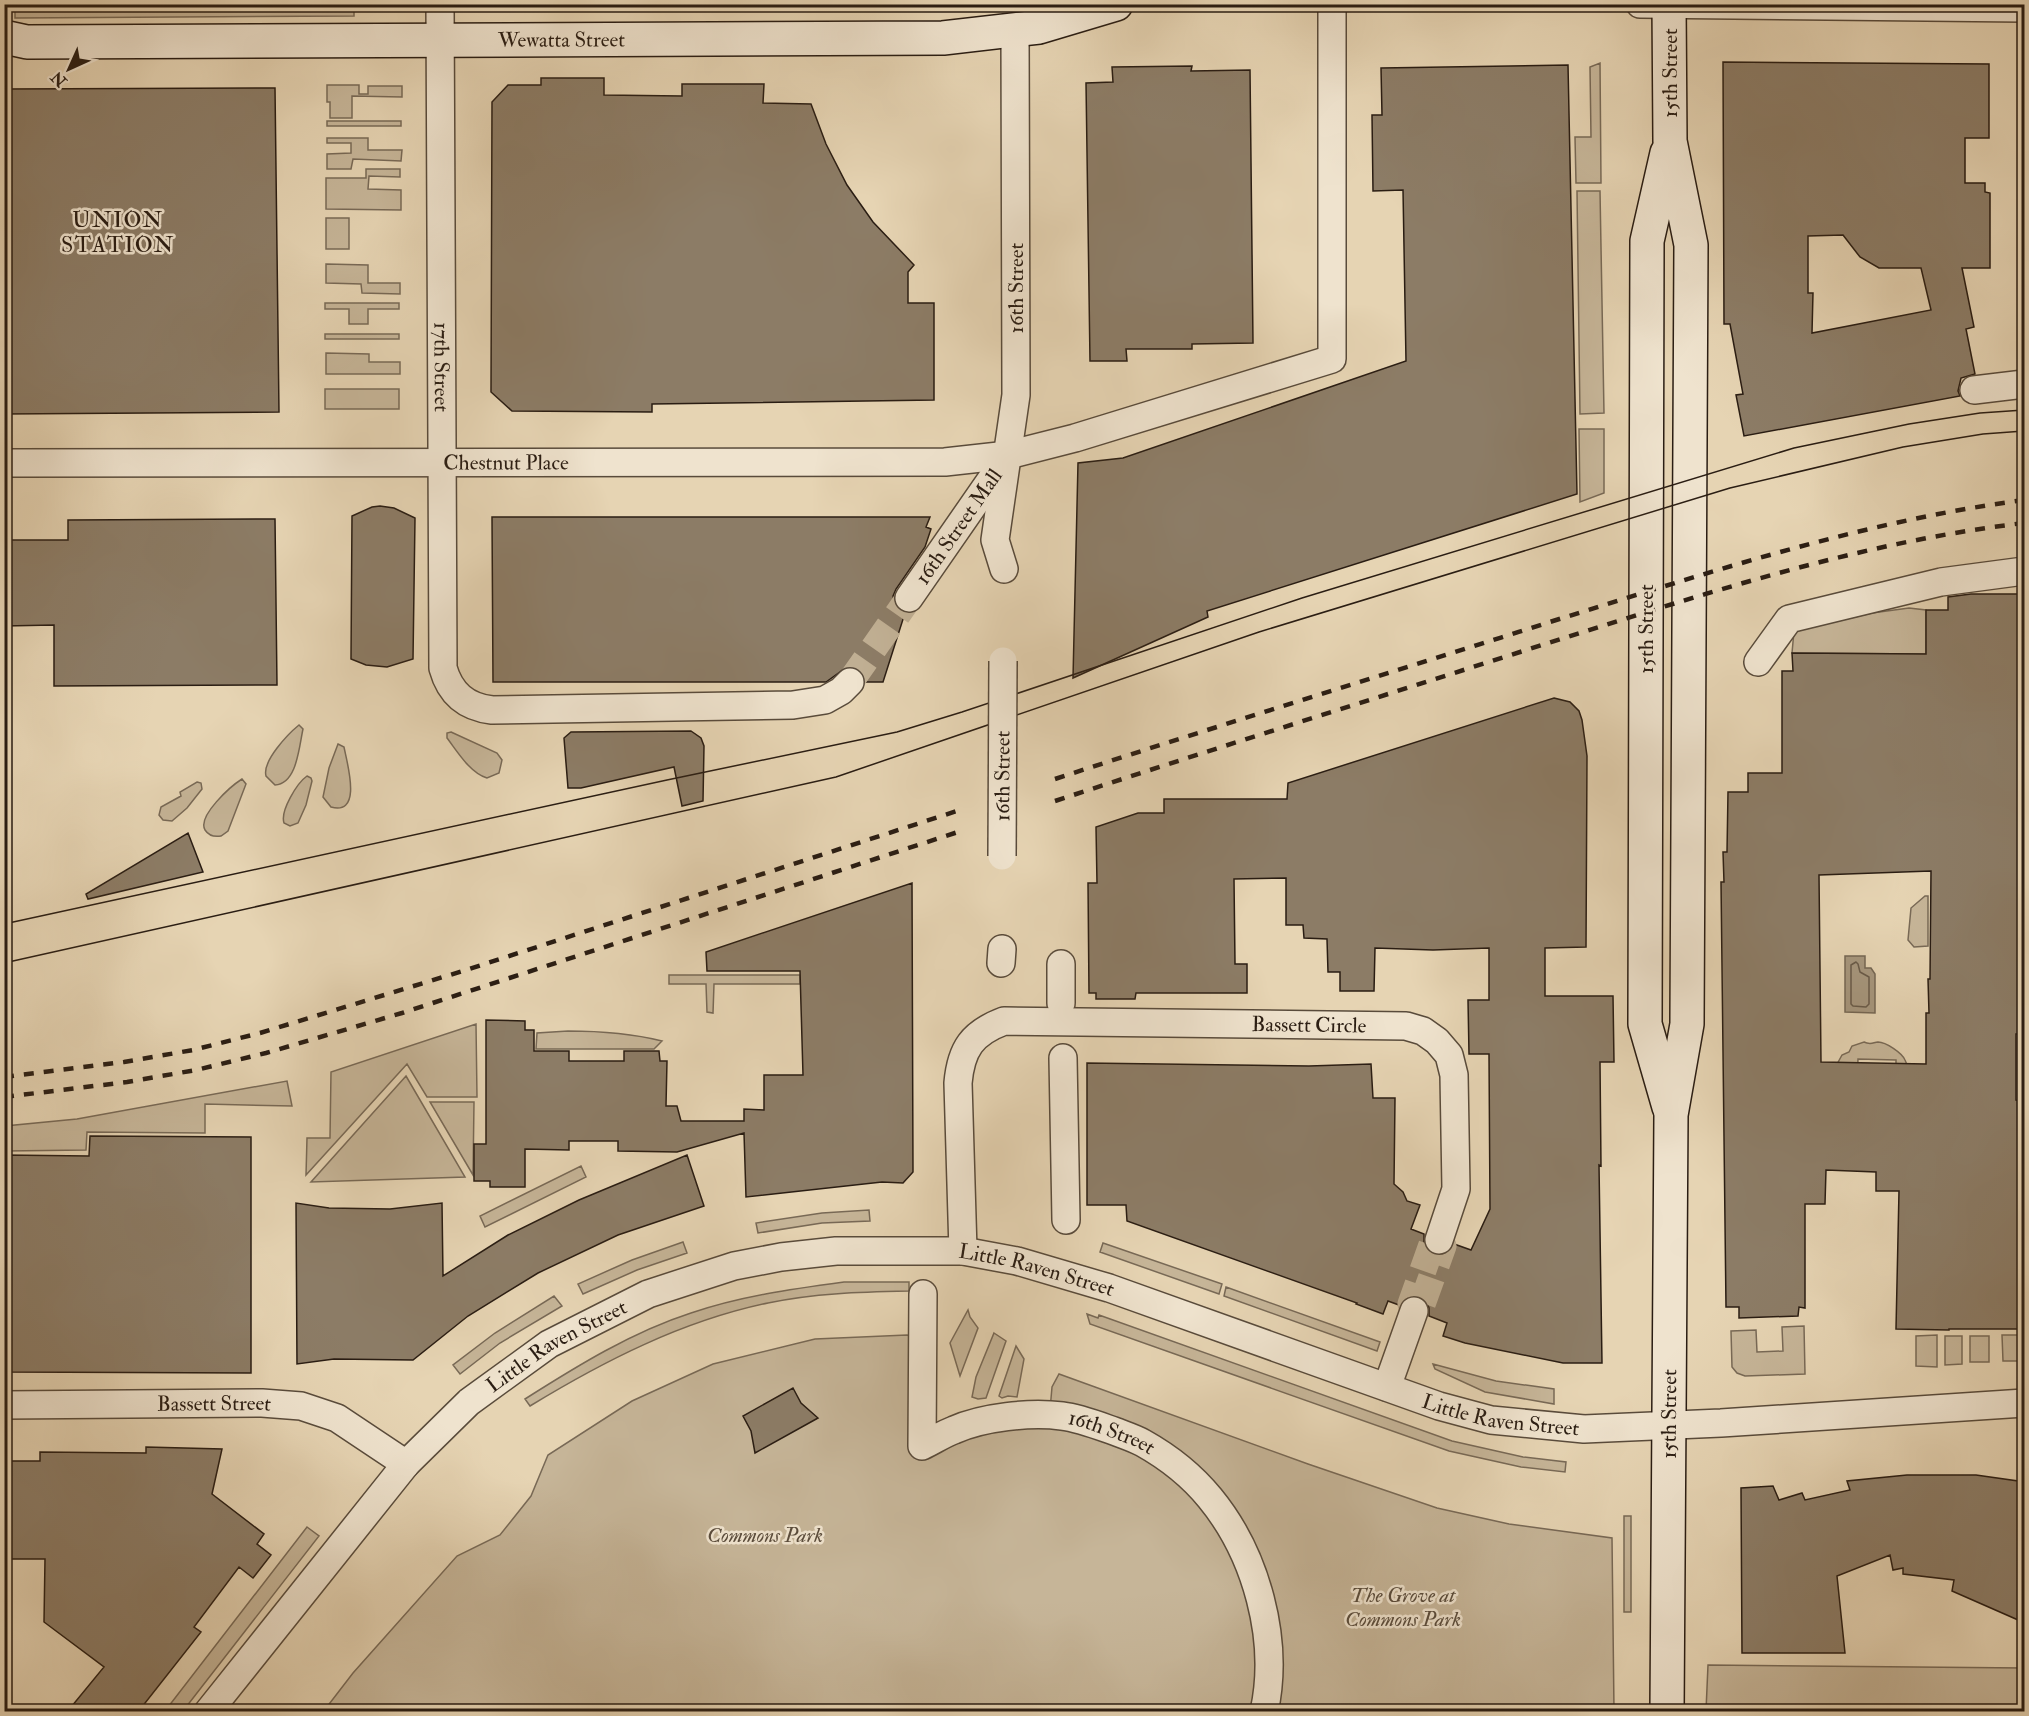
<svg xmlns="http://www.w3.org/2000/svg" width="2029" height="1716" font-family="'IM FELL Double Pica',serif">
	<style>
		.green { fill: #c6b598; stroke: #786956; stroke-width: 1.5 }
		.water { fill: #a6967d; stroke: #746653; stroke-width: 1.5 }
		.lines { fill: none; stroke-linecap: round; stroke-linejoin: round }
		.shore { stroke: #685a48; stroke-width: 1.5 }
		.building { fill: #8c7c66; stroke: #2a1d13; stroke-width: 1.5; fill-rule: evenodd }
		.street-tunnel { stroke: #c0af93; stroke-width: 27; stroke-dasharray: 27 14; stroke-linecap: butt }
		.street-casing { stroke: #594b3b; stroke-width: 30 }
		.secondary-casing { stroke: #2a1d13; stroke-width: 36 }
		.street { stroke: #efe3ce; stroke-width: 27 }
		.secondary { stroke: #efe3ce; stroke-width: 33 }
		.tram { stroke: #2a1d13; stroke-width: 1.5 }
		.rail { stroke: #2a1d13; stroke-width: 4.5; stroke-dasharray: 10 10; stroke-linecap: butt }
		.street-bridge-casing { stroke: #594b3b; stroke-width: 30; stroke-linecap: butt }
		.street-bridge { stroke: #efe3ce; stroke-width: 27 }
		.labels { text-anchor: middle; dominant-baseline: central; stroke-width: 5; stroke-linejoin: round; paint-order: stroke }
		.street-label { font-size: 21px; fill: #2a1d13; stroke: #efe3ce }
		.park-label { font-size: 21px; font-style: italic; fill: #594b3b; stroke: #efe3ce }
		.neighbourhood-label { font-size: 22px; letter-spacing: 1.5px; fill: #2a1d13; stroke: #efe3ce }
	</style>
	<rect width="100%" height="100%" fill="#e6d4b3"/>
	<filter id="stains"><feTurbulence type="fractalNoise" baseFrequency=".00333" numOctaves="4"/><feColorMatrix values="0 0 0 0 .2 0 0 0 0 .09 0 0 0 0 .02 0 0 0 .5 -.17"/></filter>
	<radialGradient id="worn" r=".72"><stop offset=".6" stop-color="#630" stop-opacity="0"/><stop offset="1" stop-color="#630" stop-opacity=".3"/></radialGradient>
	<!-- green -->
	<path class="green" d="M354,7V16L15,18V8Z
		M1600,63L1601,183H1576L1575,137H1591L1590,67Z
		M327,85H359V94H368V86H402V97L352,96V118H330V102H327Z
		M327,121H401V126H327Z
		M327,138H368V150H402L401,161L353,159L351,169H327V154L351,153V143H327Z
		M366,169H400V177L369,176L368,189L401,190V210L326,209V178H366Z
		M1577,191H1600L1604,413L1580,414Z
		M326,218H349V249H326Z
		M326,264L368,265V283H400V294L362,293L361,284L326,283Z
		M325,303H399V309H368V324H349V309H325Z
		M325,334H399V339H325Z
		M326,353L369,354V362H400V374H326Z
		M325,389H399V409H325Z
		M1579,429H1604V493L1580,502Z
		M1909,608L1926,610V654L1792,653L1794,631L1872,613Z
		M299,725L303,729C299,747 297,784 275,785L266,776C262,761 288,734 299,725Z
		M451,732L497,753L502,760L499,773L487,778C470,773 457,751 447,738V733Z
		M338,744L344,747C347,763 363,816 331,807L323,797L329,768Z
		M307,776L311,778L312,781L306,805L298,823L290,826L284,823C280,811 297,783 307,776Z
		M242,779L246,784L228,831L221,836C215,837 209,836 205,830C197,816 231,786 242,779Z
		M197,782L201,783L202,789L187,808L172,821L163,820L159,815L161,807L181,796L180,792Z
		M1925,896H1928V946L1914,947L1908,940L1911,908Z
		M669,975H800V984H714L713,1013L707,1012L706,984H669Z
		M476,1024L477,1097H427L407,1064L306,1175L307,1138H330L331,1072Z
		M568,1031C601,1031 630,1033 662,1041L654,1049H536L537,1033Z
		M1864,1042C1870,1045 1872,1043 1878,1042C1886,1042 1902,1053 1905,1060C1907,1064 1909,1069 1910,1074L1896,1092V1060L1858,1059L1857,1081L1836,1066L1842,1055L1849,1052L1852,1046Z
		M406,1076L465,1177L311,1182Z
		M287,1081L292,1106L205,1104V1133L87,1132L86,1150L5,1151V1126L77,1119Z
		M430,1102H474L473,1175Z
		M581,1166L586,1177L485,1227L480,1216Z
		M869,1210L870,1221L822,1223L758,1233L756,1223L822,1213Z
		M683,1242L687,1253L637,1270L583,1294L578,1284L632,1260Z
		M1103,1243L1222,1284L1219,1294L1100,1252Z
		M844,1282H909V1291C862,1292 814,1293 768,1303C682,1321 604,1361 530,1406L525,1399C577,1366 632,1332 691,1313C741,1296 792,1289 844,1282Z
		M1226,1287L1380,1342L1377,1351L1224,1296Z
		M554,1296L562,1306L500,1343L460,1374L453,1365L495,1333Z
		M968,1310L970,1317L978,1328L960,1376L950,1343Z
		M1087,1314L1098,1318L1099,1315L1452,1441L1523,1457L1566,1462L1565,1472L1521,1467L1449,1451L1090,1324Z
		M1804,1326L1805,1374L1745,1376L1737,1373L1732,1367L1731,1331L1756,1330L1757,1352L1783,1351L1782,1327Z
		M994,1333L1006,1341L986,1398L978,1399L972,1397L976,1377Z
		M907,1335L916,1338L917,1443L1050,1410L1052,1387L1059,1374L1308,1464L1437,1508L1509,1524L1612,1538L1614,1711L323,1712L353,1673L457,1556L500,1535L531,1496L548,1455L632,1401L713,1364L815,1339Z
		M1937,1335V1367L1916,1366V1336Z
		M2002,1335H2024V1361H2003Z
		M1945,1336H1962V1364L1945,1365Z
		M1970,1336H1989V1362H1970Z
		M1016,1346L1024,1359L1017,1397L1008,1396L1002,1398L999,1396Z
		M1433,1364L1496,1381L1554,1389V1404L1485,1392L1435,1369Z
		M1624,1516H1631V1612H1624Z
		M307,1527L319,1536L183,1711H165Z
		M1708,1665L2024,1668V1711H1706Z"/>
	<!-- water -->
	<path class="water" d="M1845,956H1865V968H1871L1875,974V1013L1845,1012Z"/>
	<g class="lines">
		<!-- shore -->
		<path class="shore" d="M1856,962L1858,964L1860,972L1869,977V1004L1866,1007L1853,1006L1851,1004V965Z"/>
	</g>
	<!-- building -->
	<path class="building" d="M1723,62L1989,64V138H1965V183H1985V192L1990,193V268H1962L1974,327L1966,329L1975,374L1961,378L1958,391L1960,396L1744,436L1736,395L1743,394L1730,324H1724ZM1843,235L1860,257L1879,268H1921L1931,310L1812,333L1813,293H1808V236Z
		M1568,65L1577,494L1207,611L1208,617L1073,678L1078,463L1123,458L1406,361L1403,190L1373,191L1372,115H1382L1381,68Z
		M1192,66L1191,71L1250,70L1253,343L1192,344V349H1126L1127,361H1090L1086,83L1113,82L1112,67Z
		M541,78H604V95L682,96V84H764L763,103L811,104L826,144L847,185L873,222L914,265L908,272V303H934V400L652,404V412L512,411L491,392L492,102L508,85H541Z
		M275,88L279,412L4,414V89Z
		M380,506L394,508L415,518L413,659L387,667L366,665L351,659L352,516L372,507Z
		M492,517H930L926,527L931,529L925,547L896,589L893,596L895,605L900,611L905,613L883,682H865L861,670L855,667H847L826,682H493Z
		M275,519L277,685L54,686V625L4,626V540H68V520Z
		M1971,594H2019L2025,603V946H2023L2024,1034H2016V1100L2023,1101L2025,1127V1329H1949V1330L1896,1329L1899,1191H1876V1172L1826,1170L1825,1204H1805V1308L1799,1307L1798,1316L1739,1318V1307H1726L1721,882H1724L1723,852H1727L1728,792H1748V773H1782V671H1793L1792,653L1926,654V610H1948V597ZM1931,871L1930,979H1928L1929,1013H1926V1064L1821,1062L1819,875Z
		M1554,698L1570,702L1579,711L1582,720L1587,756L1586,947L1545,948V996H1613L1614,1062H1600L1601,1166L1599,1165L1602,1363H1563L1465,1343L1443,1336L1447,1323L1429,1316V1308L1426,1300L1420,1296H1411L1403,1299L1399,1305L1388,1301L1383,1314L1356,1304L1357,1303L1127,1221L1126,1205H1087V1063L1309,1066L1371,1064L1373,1098H1395L1394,1184L1403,1192L1407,1201L1420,1205L1411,1229L1424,1234V1244L1428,1251L1433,1255H1443L1450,1251L1454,1244L1471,1250L1490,1209L1489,1054H1469L1468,1000H1489V948L1433,950L1375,948L1374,991H1340V972H1328L1327,939L1304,938L1303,925H1286V878L1234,879L1235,964H1247V993H1136L1135,999H1096V993H1089L1088,883H1097L1096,827L1138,813H1164V799H1287L1288,783Z
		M691,731L701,738L704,746L703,801L682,806L674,767L581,788H568L564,738L571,732Z
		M188,833L203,872L88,899L86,894Z
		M912,883L913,1172L903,1183L882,1182L746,1197L744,1133L677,1152L618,1151V1141H569V1150L525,1149V1187H490V1181H474V1144H486V1020L525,1021V1030H534V1051H569V1061H624V1051H659L660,1061H667L666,1106H677L681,1121H744V1109L764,1110V1075H803L800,971H707L706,952Z
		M90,1136L251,1137V1373L4,1372V1155L89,1156Z
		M687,1155L704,1206L618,1235L538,1273L468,1316L413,1360L334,1359L297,1364L296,1203L329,1208L390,1209L442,1203L443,1276L508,1235L579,1200Z
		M793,1388L801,1403L818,1418L755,1453L751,1431L743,1416Z
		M146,1447L222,1449L212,1494L264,1534L257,1544L271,1555L253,1578L239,1567L194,1627L201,1632L138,1712H67L104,1667L44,1622L45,1559H4V1461H40V1452L146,1453Z
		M1907,1475H1976L2025,1482V1623L1952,1591L1954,1580L1903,1574V1568L1893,1570L1890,1555L1837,1576L1845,1653H1742L1741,1488L1773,1486L1779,1500L1802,1493L1805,1500L1850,1490L1847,1481Z"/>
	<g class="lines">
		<!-- street-tunnel -->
		<path class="street-tunnel" d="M850,682L909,598
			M1439,1240L1443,1246L1421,1307L1414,1311L1411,1304L1433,1242Z"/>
		<!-- street casing -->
		<g class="street-casing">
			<g id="street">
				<path id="s1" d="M440,4L443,668C450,693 466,707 492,710L793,705L825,700L841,691L850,682"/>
				<path d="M1640,4L2024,8"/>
				<path d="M1974,390L2024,384"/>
				<path id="s2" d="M4,463L945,462L1008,455L1075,438L1332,359V4"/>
				<path d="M1004,569L995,540L1016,395L1015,31"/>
				<path id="s3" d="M909,598L1004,461"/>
				<path d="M1758,662L1789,619L1941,582L2024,571"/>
				<path d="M1001,963L1002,949"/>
				<path d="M1061,964V1003"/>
				<path d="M1063,1058L1066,1220"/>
				<path id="s4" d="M963,1251L958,1083C961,1049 972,1033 1004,1021L1406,1026L1423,1031L1437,1041L1449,1055L1454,1075L1456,1189L1439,1240"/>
				<path id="s5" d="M923,1294L922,1446C933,1441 943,1434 954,1430C983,1417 1030,1412 1062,1416C1079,1418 1097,1425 1114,1431C1124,1435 1134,1438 1143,1443C1168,1457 1192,1476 1210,1498C1256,1554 1280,1639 1264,1712"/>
				<path d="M1387,1387L1414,1311"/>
				<path id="s6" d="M4,1405L262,1403L301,1406L337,1418L406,1464"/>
				<path id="s7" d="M208,1712L406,1464L469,1402L549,1344L648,1294L734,1266L781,1257L836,1251H963L1017,1261L1109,1288L1439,1406L1491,1420L1584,1429L1721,1423L2024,1403"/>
			</g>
		</g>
		<!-- secondary casing -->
		<g class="secondary-casing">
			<g id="secondary">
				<path id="s8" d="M4,37L27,42L943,38L1039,27L1116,4"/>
				<path d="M1667,153L1647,241L1645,1024L1669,1107"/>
				<path id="s9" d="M1667,1712L1671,1115L1687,1024L1691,245L1670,141L1669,4"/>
			</g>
		</g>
		<!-- street -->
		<use href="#street" class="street"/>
		<!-- secondary -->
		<use href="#secondary" class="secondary"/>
		<!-- tram -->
		<path class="tram" d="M4,924L667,780L897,732L962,712L1302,598L1794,448L1909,424L1980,413L2024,410
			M4,963L836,777L1259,632L1730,488L1903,447L1983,434L2024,431"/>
		<!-- rail -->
		<path class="rail" d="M1055,779C1220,725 1387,674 1553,621C1707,573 1864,521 2024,500
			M1055,801C1219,747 1383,696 1548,643C1704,594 1861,542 2024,523
			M4,1077L124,1062L193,1050L260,1033L466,970L960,810
			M4,1097L127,1082L196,1070L266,1053L402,1013L961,831"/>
		<!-- street-bridge casing -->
		<g class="street-bridge-casing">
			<g id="street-bridge">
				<path id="s10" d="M1002,856L1003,661"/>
			</g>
		</g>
		<!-- street-bridge -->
		<use href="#street-bridge" class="street-bridge"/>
	</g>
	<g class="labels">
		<!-- street labels -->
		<g class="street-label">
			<text stroke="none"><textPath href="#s8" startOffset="558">Wewatta Street</textPath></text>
			<text transform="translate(1670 73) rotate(-90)">15th Street</text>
			<text transform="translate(1016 288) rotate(-90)">16th Street</text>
			<text stroke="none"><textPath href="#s1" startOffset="363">17th Street</textPath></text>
			<text stroke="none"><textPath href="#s2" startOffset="502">Chestnut Place</textPath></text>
			<text stroke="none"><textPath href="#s3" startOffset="87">16th Street Mall</textPath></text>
			<text transform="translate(1646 629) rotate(-90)">15th Street</text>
			<text stroke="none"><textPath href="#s10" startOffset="80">16th Street</textPath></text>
			<text stroke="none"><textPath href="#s4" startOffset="556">Bassett Circle</textPath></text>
			<text stroke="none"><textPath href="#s7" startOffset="1012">Little Raven Street</textPath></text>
			<text stroke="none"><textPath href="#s7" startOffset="510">Little Raven Street</textPath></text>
			<text stroke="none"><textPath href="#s6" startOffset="210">Bassett Street</textPath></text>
			<text stroke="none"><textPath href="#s7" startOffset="1500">Little Raven Street</textPath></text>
			<text stroke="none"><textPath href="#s9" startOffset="298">15th Street</textPath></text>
			<text stroke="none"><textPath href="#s5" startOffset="350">16th Street</textPath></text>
		</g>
		<!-- park labels -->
		<g class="park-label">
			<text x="765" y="1535">Commons Park</text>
			<text x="1403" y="1595">The Grove at<tspan x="1403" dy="24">Commons Park</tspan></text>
		</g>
		<!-- neighbourhood labels -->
		<g class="neighbourhood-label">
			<text x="118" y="220">UNION<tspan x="118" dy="25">STATION</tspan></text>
		</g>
	</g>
	<!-- margin -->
	<rect width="2029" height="1716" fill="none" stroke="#e6d4b3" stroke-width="24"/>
	<rect x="6" y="6" width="2017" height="1704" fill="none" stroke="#2a1d13" stroke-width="3"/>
	<rect x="12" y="12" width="2005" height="1692" fill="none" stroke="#2a1d13" stroke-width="1.5"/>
	<!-- north arrow -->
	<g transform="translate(69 69) rotate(225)" stroke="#efe3ce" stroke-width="4.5" paint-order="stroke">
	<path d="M0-4.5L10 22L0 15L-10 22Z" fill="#2a1d13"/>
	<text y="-9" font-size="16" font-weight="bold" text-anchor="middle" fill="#2a1d13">N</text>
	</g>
	<rect width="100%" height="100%" filter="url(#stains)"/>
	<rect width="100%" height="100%" fill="url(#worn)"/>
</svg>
